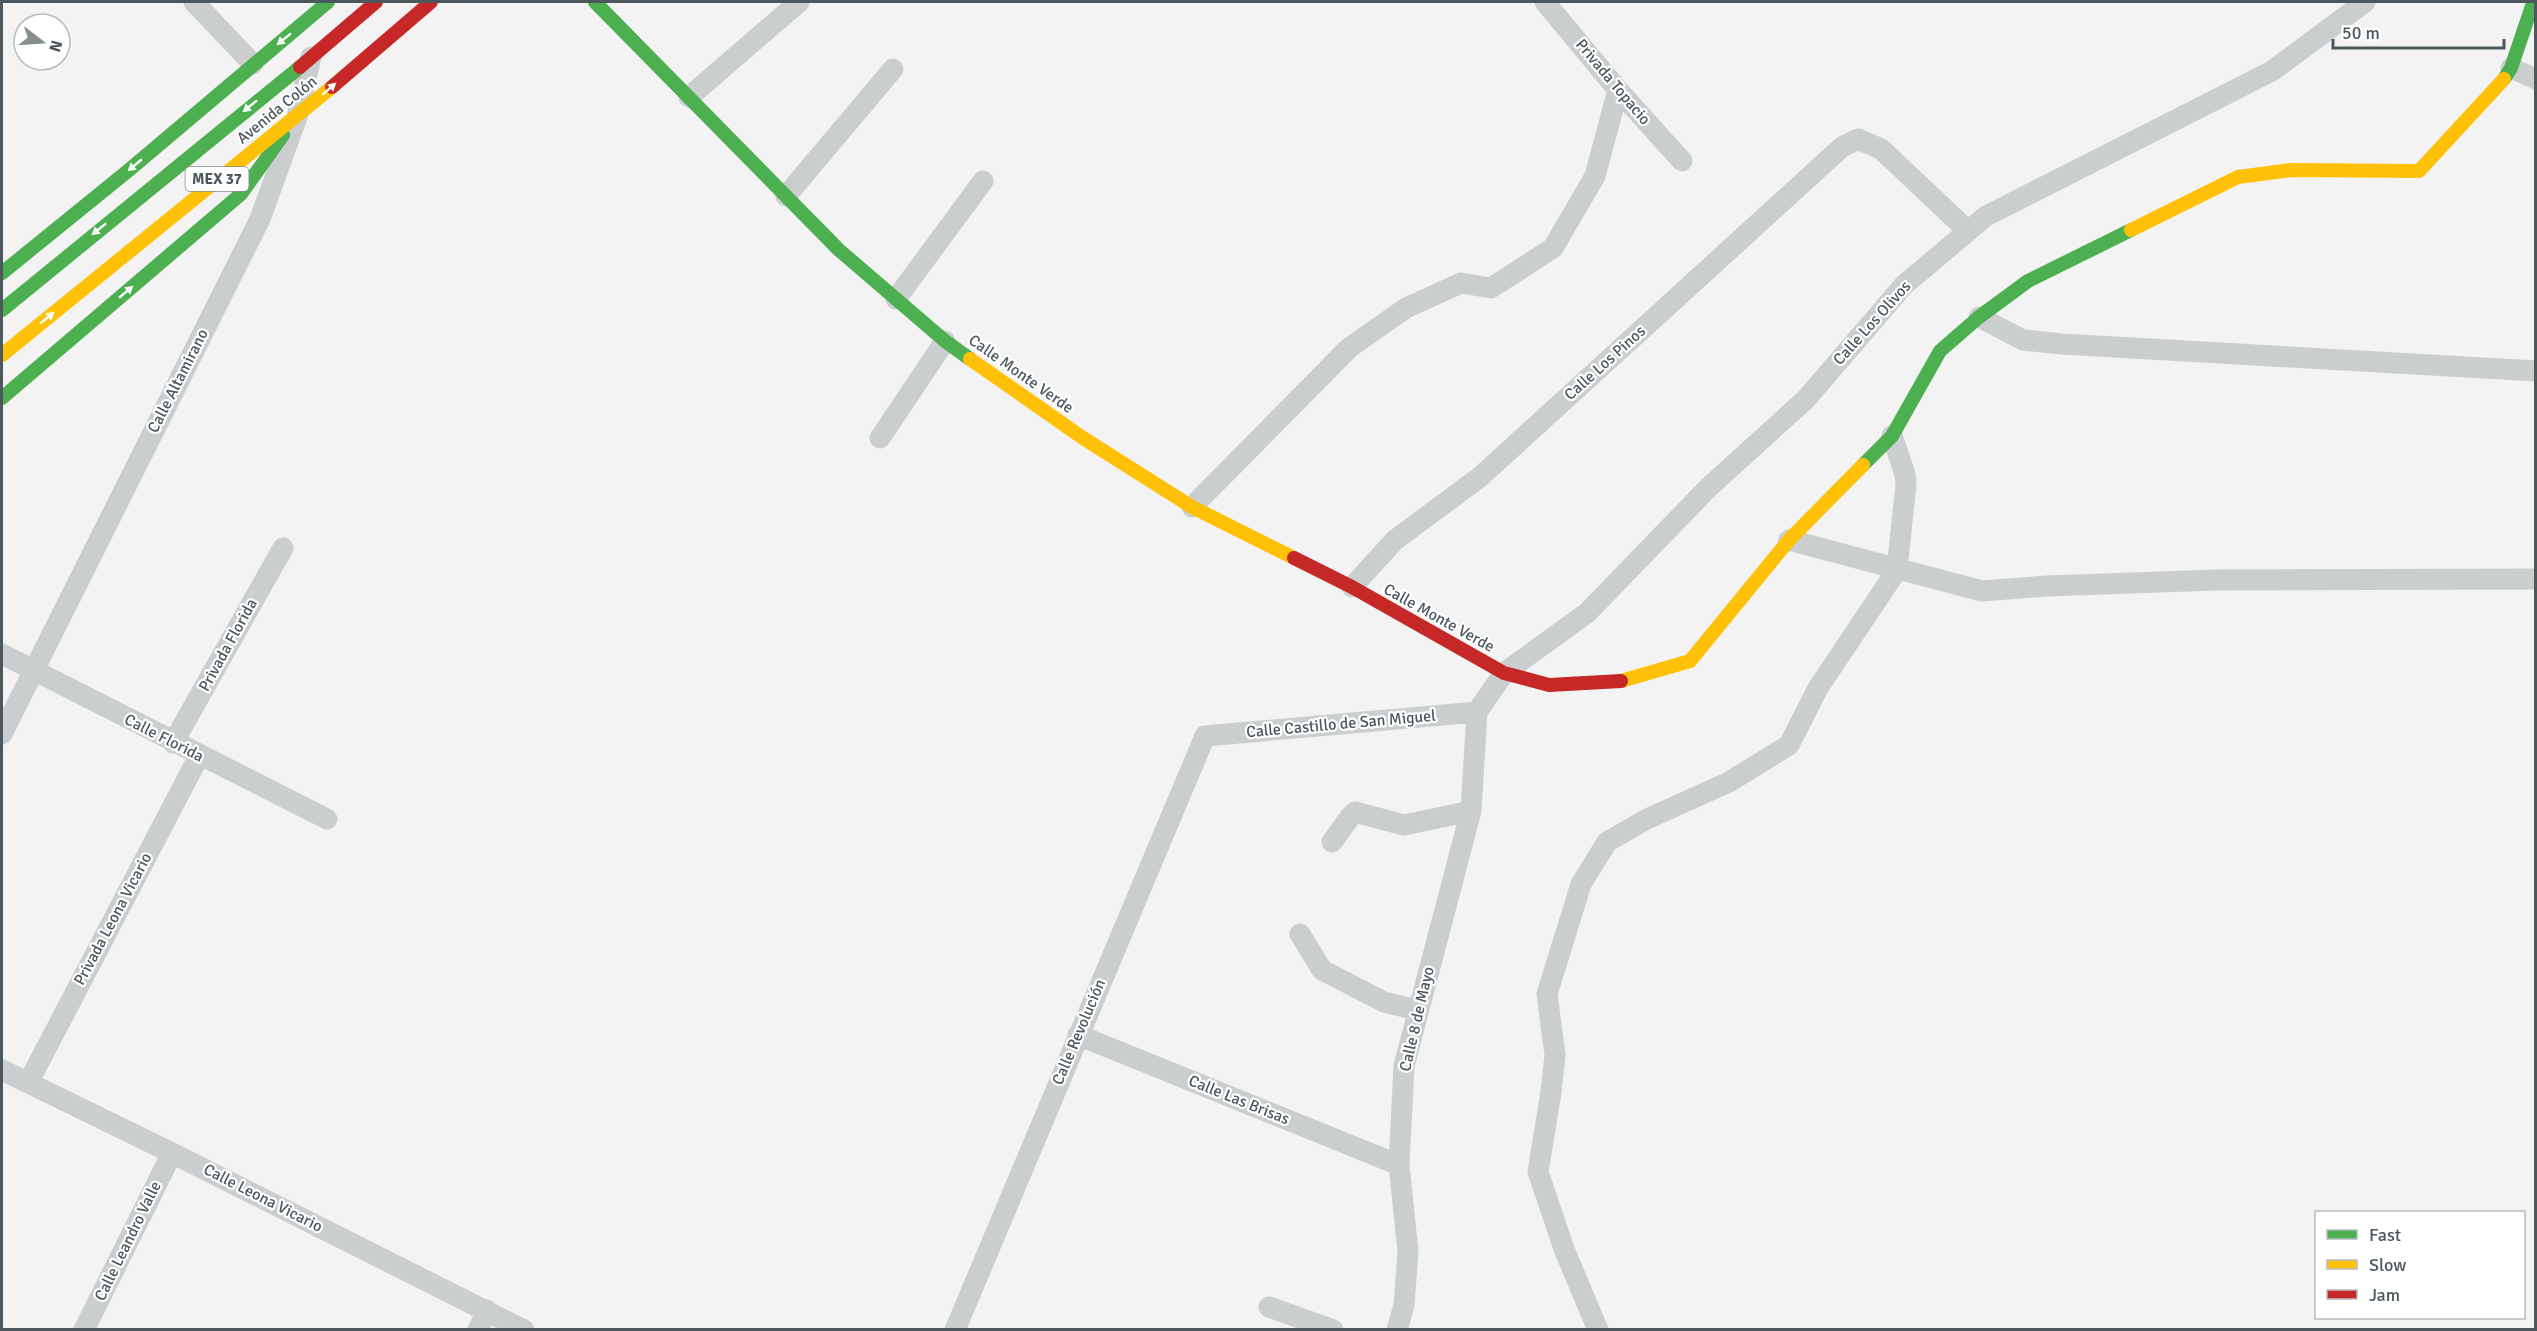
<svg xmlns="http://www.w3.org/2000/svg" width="2537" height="1331" font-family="Signika,sans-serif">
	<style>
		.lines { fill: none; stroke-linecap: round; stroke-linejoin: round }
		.street { stroke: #cbcecf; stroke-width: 21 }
		.fast { stroke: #4caf50; stroke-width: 14 }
		.slow { stroke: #ffc107; stroke-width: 14 }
		.jam { stroke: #c62828; stroke-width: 14 }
		.oneway { fill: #f6fbf6 }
		.labels { text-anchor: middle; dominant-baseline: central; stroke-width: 4.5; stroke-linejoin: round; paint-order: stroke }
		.shield { fill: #fff; stroke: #828a8e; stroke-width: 1.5 }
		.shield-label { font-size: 15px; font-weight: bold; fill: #4c585e }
		.street-label { font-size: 16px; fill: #4c585e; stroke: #fff }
	</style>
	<rect width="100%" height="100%" fill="#f4f3f3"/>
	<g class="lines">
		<!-- street -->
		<path class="street" d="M194,2L253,64
			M1545,2L1618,90L1682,161
			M2511,68L2536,79
			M689,97L799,2
			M786,196L893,69
			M896,299L983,181
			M1979,317L2023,340L2062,344L2536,371
			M880,438L945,341
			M1192,507L1349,348L1406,308L1461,283L1491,288L1553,248L1595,176L1618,90
			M1789,540L1982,591L2047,586L2217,580L2536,579
			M1352,587L1395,540L1480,477L1842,147L1858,139L1881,149L1968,231
			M2,654L327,819
			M1477,712L1504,673L1587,613L1708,488L1806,399L1904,285L1986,216L2272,71L2365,2
			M2,734L260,219L297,117L311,57
			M173,743L283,548
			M1332,842L1350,817L1355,812L1404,825L1471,811
			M1300,934L1322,970L1384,1002L1417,1010
			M1078,1035L1399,1165
			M2,1070L172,1153L524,1330
			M28,1083L199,756
			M1269,1307L1333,1330
			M84,1330L172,1153
			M478,1330L487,1310
			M955,1330L1205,736L1477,712
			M1397,1330L1404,1305L1408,1252L1399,1165L1404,1066L1471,811L1477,712
			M1598,1330L1564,1249L1538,1172L1551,1092L1555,1055L1547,994L1581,884L1607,842L1647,819L1729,782L1789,745L1818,688L1897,570L1906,484L1905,474L1892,436"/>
		<!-- fast -->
		<path class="fast" d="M595,2L839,250L945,341L970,359
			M2504,79L2511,68L2532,6H2536
			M2,273L129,170L328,2
			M2,310L300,67
			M2,398L241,194L283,135
			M1863,465L1892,436L1940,351L1979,317L2028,281L2131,230"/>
		<!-- slow -->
		<path class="slow" d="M2131,230L2238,177L2291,170L2419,171L2504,79
			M2,355L332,87
			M970,359L1083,438L1192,507L1294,558
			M1621,681L1690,661L1789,540L1863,465"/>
		<!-- jam -->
		<path class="jam" d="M300,67L376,2
			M332,87L431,2
			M1294,558L1352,587L1504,673L1549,685L1621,681"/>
	</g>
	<!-- one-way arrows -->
	<defs><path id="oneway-solid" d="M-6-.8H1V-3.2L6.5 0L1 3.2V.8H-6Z" transform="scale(1.5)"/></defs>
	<g class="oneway">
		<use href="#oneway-solid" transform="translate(284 39) rotate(141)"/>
		<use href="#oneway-solid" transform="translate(329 89) rotate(-41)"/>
		<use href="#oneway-solid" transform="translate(250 106) rotate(141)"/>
		<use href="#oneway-solid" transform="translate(135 165) rotate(140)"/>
		<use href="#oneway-solid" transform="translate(99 229) rotate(141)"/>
		<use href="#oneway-solid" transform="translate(126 292) rotate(-40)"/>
		<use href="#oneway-solid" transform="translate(47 318) rotate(-39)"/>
	</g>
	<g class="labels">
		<!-- shield labels -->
		<rect class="shield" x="185.5" y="167" width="63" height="24" rx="4.5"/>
		<g class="shield-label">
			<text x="217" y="179">MEX 37</text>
		</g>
		<!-- street labels -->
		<g class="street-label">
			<text transform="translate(1613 82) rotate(50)">Privada Topacio</text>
			<text transform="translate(277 110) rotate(-39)">Avenida Colón</text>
			<text transform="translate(1872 323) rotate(-48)">Calle Los Olivos</text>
			<text transform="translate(1605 363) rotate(-42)">Calle Los Pinos</text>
			<text transform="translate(1021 374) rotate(35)">Calle Monte Verde</text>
			<text transform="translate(178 381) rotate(-63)">Calle Altamirano</text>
			<text transform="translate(1439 618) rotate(29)">Calle Monte Verde</text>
			<text transform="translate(228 645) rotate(-61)">Privada Florida</text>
			<text transform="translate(1341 724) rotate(-5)">Calle Castillo de San Miguel</text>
			<text transform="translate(164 738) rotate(27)">Calle Florida</text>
			<text transform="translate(113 919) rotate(-62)">Privada Leona Vicario</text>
			<text transform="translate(1417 1019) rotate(-77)">Calle 8 de Mayo</text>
			<text transform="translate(1079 1032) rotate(-67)">Calle Revolución</text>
			<text transform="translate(1239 1100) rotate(22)">Calle Las Brisas</text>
			<text transform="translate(263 1198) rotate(27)">Calle Leona Vicario</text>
			<text transform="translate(128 1241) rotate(-64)">Calle Leandro Valle</text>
		</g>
	</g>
	<!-- border -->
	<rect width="2537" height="1331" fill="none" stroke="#4c585e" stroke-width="6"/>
	<!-- legend -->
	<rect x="2315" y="1211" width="210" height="108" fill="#ffffff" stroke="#b7bcbf" stroke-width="1.5"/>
	<rect x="2327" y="1230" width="30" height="9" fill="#4caf50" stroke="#b7bcbf" stroke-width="1.5"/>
	<text x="2369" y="1241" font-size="18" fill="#4c585e">Fast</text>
	<rect x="2327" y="1260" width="30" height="9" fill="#ffc107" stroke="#b7bcbf" stroke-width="1.5"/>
	<text x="2369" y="1271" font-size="18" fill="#4c585e">Slow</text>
	<rect x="2327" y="1290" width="30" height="9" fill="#c62828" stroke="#b7bcbf" stroke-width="1.5"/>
	<text x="2369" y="1301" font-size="18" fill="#4c585e">Jam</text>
	<!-- north arrow -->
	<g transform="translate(42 42) rotate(107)"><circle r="28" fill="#ffffff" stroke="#b7bcbf" stroke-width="1.5"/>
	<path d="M0-4.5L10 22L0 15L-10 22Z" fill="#878e92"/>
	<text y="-9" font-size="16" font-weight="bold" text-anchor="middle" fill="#4c585e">N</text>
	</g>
	<!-- scale -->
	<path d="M2333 39v9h171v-9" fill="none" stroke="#4c585e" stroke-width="3"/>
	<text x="2342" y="39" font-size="18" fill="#4c585e" stroke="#ffffff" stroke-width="4.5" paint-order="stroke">50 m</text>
</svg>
